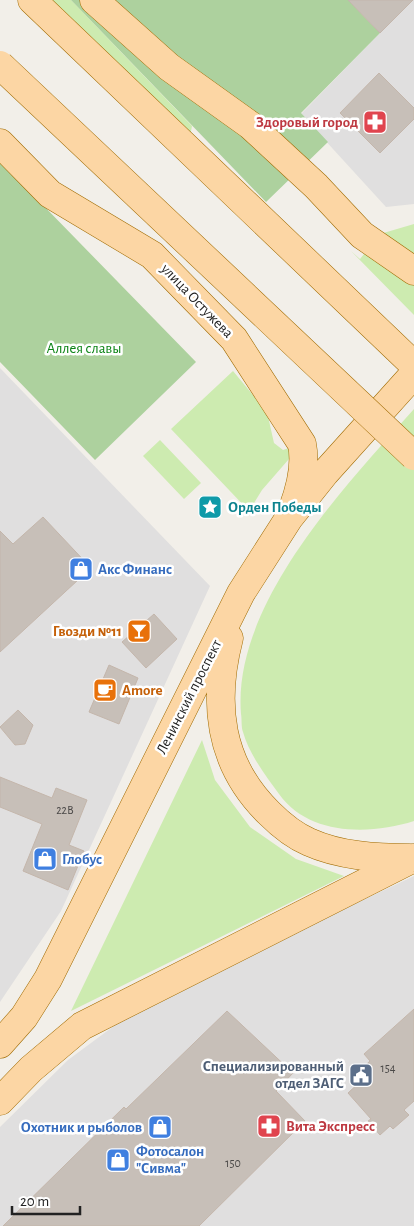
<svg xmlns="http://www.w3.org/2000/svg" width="414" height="1226" font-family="'Alegreya Sans',sans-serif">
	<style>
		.residential { fill: #e0dfdf }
		.grass { fill: #cdebb0 }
		.forest { fill: #add19e }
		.building { fill: #c7bfb8; stroke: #c4b6ab }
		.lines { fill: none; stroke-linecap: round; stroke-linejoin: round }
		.primary-casing { stroke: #a06b00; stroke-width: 29 }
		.primary { stroke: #fcd6a4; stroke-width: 28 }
		.primary-bridge-casing { stroke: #a06b00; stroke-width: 29; stroke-linecap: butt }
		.primary-bridge { stroke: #fcd6a4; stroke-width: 28 }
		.labels { text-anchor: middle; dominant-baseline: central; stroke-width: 5; stroke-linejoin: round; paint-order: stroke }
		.number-label { font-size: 12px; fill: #4b4948 }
		.health-label { font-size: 15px; font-weight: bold; fill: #be3a42; stroke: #fff; text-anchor: end }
		.street-label { font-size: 15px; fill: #222; stroke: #fff }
		.park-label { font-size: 15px; fill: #0c8416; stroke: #fff }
		.culture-label { font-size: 15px; font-weight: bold; fill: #0d838f; stroke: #fff; text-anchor: start }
		.shop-label { font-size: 15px; font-weight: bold; fill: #366cbe; stroke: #fff; text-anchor: start }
		.food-label { font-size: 15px; font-weight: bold; fill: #c56008; stroke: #fff; text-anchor: end }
		.service-label { font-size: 15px; font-weight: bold; fill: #4e5e75; stroke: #fff; text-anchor: end }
	</style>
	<rect width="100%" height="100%" fill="#f2efe9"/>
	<!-- residential -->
	<path class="residential" d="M348,0H414V204L386,207L301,114L380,33Z
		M0,368L210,586L61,911L0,1002Z
		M414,876V1226H0V1127L68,1060L118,1023L171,991Z"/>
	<!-- grass -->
	<path class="grass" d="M39,0H71L192,126L187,152Z
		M414,224V315L351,251L360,259L380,234Z
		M233,371L267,412L274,443L283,450L302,444L262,490L249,511L171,429Z
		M414,409V821C370,835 309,836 279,794C266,776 249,754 243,732C241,727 242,719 241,714C232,604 346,485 414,409Z
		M160,440L201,483L184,499L143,456Z
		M202,740L215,780L250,827L296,859L344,876L71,1011Z"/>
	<!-- forest -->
	<path class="forest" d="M71,0H348L380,33L301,113L328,142L266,202Z
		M0,161L196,362L95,460L0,362Z"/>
	<!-- building -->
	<path class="building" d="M348,0H413L380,33Z
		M379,73L414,108V119L380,153L340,113Z
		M43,517L91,568L0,652V531L13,544Z
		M154,614L177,639L146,668L122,642Z
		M109,665L138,678L119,724L89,712Z
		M18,710L33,725L25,744L15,745L0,727Z
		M0,777L52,798L56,788L87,800L69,845L84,851L68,890L23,871L42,824L0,807Z
		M414,1009V1101L404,1110L409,1115L393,1129L390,1126L380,1135L368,1121L371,1119L348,1093L361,1081L355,1075L370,1061L364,1054Z
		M227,1011L293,1073L276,1091L305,1121L199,1226H3L124,1107L126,1109Z"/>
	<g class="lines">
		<!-- primary casing -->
		<g class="primary-casing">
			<path id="primary" d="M32,0L414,365
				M94,0L169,67L250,125L316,186L362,235L414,271
				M0,143L50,194L152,255L234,339L302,444C306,464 300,489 293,508
				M229,638C212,704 219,764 269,813C280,824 295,836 309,842C340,856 376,858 410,858
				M0,1044L24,1017L48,979L241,593L289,518L325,473L414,374
				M0,1101L31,1069L82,1026L414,858"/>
		</g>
		<!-- primary -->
		<use href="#primary" class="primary"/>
		<!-- primary-bridge casing -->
		<g class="primary-bridge-casing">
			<path id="primary-bridge" d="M0,65L414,456"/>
		</g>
		<!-- primary-bridge -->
		<use href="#primary-bridge" class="primary-bridge"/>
	</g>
	<!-- icons -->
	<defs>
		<g id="pharmacy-square" transform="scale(1.25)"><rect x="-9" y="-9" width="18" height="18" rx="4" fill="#e0444e" stroke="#fff"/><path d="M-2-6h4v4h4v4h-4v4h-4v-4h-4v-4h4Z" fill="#fff"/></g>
		<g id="sight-square" transform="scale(1.25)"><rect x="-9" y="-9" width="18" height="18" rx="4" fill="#0f9aa8" stroke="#fff"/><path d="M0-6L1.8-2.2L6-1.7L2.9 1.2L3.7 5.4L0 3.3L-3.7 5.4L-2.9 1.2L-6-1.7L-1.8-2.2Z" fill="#fff"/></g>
		<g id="shop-square" transform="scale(1.25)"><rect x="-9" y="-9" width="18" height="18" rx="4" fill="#3f7fe0" stroke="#fff"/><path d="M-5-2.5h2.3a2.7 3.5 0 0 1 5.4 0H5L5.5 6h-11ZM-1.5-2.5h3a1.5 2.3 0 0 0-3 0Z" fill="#fff"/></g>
		<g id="bar-square" transform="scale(1.25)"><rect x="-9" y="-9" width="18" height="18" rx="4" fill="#e8710a" stroke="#fff"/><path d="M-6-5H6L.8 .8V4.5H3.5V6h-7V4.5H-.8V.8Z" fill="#fff"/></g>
		<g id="cafe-square" transform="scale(1.25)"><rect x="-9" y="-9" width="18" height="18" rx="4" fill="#e8710a" stroke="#fff"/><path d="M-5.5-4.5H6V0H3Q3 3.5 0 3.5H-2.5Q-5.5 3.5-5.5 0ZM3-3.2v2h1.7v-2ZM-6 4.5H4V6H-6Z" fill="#fff"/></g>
		<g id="civic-square" transform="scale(1.25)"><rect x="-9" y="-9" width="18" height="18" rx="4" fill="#5c6f8a" stroke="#fff"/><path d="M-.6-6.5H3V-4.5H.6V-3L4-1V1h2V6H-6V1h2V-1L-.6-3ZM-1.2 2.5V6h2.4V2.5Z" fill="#fff"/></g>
	</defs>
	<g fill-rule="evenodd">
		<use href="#pharmacy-square" x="375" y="122"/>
		<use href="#sight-square" x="210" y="507"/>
		<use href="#shop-square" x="81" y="569"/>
		<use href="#bar-square" x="139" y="631"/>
		<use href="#cafe-square" x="105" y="690"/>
		<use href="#shop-square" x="45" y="859"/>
		<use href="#civic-square" x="361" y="1075"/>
		<use href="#pharmacy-square" x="269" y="1126"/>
		<use href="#shop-square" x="160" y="1127"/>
		<use href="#shop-square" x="118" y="1160"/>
	</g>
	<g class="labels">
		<!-- number labels -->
		<g class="number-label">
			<text x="65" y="810">22В</text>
			<text x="388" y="1068">154</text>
			<text x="233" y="1163">150</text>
		</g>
		<!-- health labels -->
		<g class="health-label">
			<text x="358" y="122">Здоровый город</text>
			<text x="286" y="1126" text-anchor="start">Вита Экспресс</text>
		</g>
		<!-- street labels -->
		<g class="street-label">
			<text transform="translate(197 301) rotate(46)">улица Остужева</text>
			<text transform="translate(189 697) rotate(-63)">Ленинский проспект</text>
		</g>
		<!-- park labels -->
		<g class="park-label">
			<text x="84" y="348">Аллея славы</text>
		</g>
		<!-- culture labels -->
		<g class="culture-label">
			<text x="228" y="507">Орден Победы</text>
		</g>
		<!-- shop labels -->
		<g class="shop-label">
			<text x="98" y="569">Акс Финанс</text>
			<text x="62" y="859">Глобус</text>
			<text x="142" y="1127" text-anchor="end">Охотник и рыболов</text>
			<text x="136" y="1151">Фотосалон<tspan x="136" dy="17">"Сивма"</tspan></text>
		</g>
		<!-- food labels -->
		<g class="food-label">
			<text x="122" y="631">Гвозди №11</text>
			<text x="122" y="690" text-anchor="start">Amore</text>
		</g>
		<!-- service labels -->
		<g class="service-label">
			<text x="344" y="1066">Специализированный<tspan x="344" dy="17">отдел ЗАГС</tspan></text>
		</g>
	</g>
	<!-- scale -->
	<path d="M12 1206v8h68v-8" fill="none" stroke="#222222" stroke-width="2.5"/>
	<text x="20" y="1206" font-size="15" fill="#222222" stroke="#ffffff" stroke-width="4" paint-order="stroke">20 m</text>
</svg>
